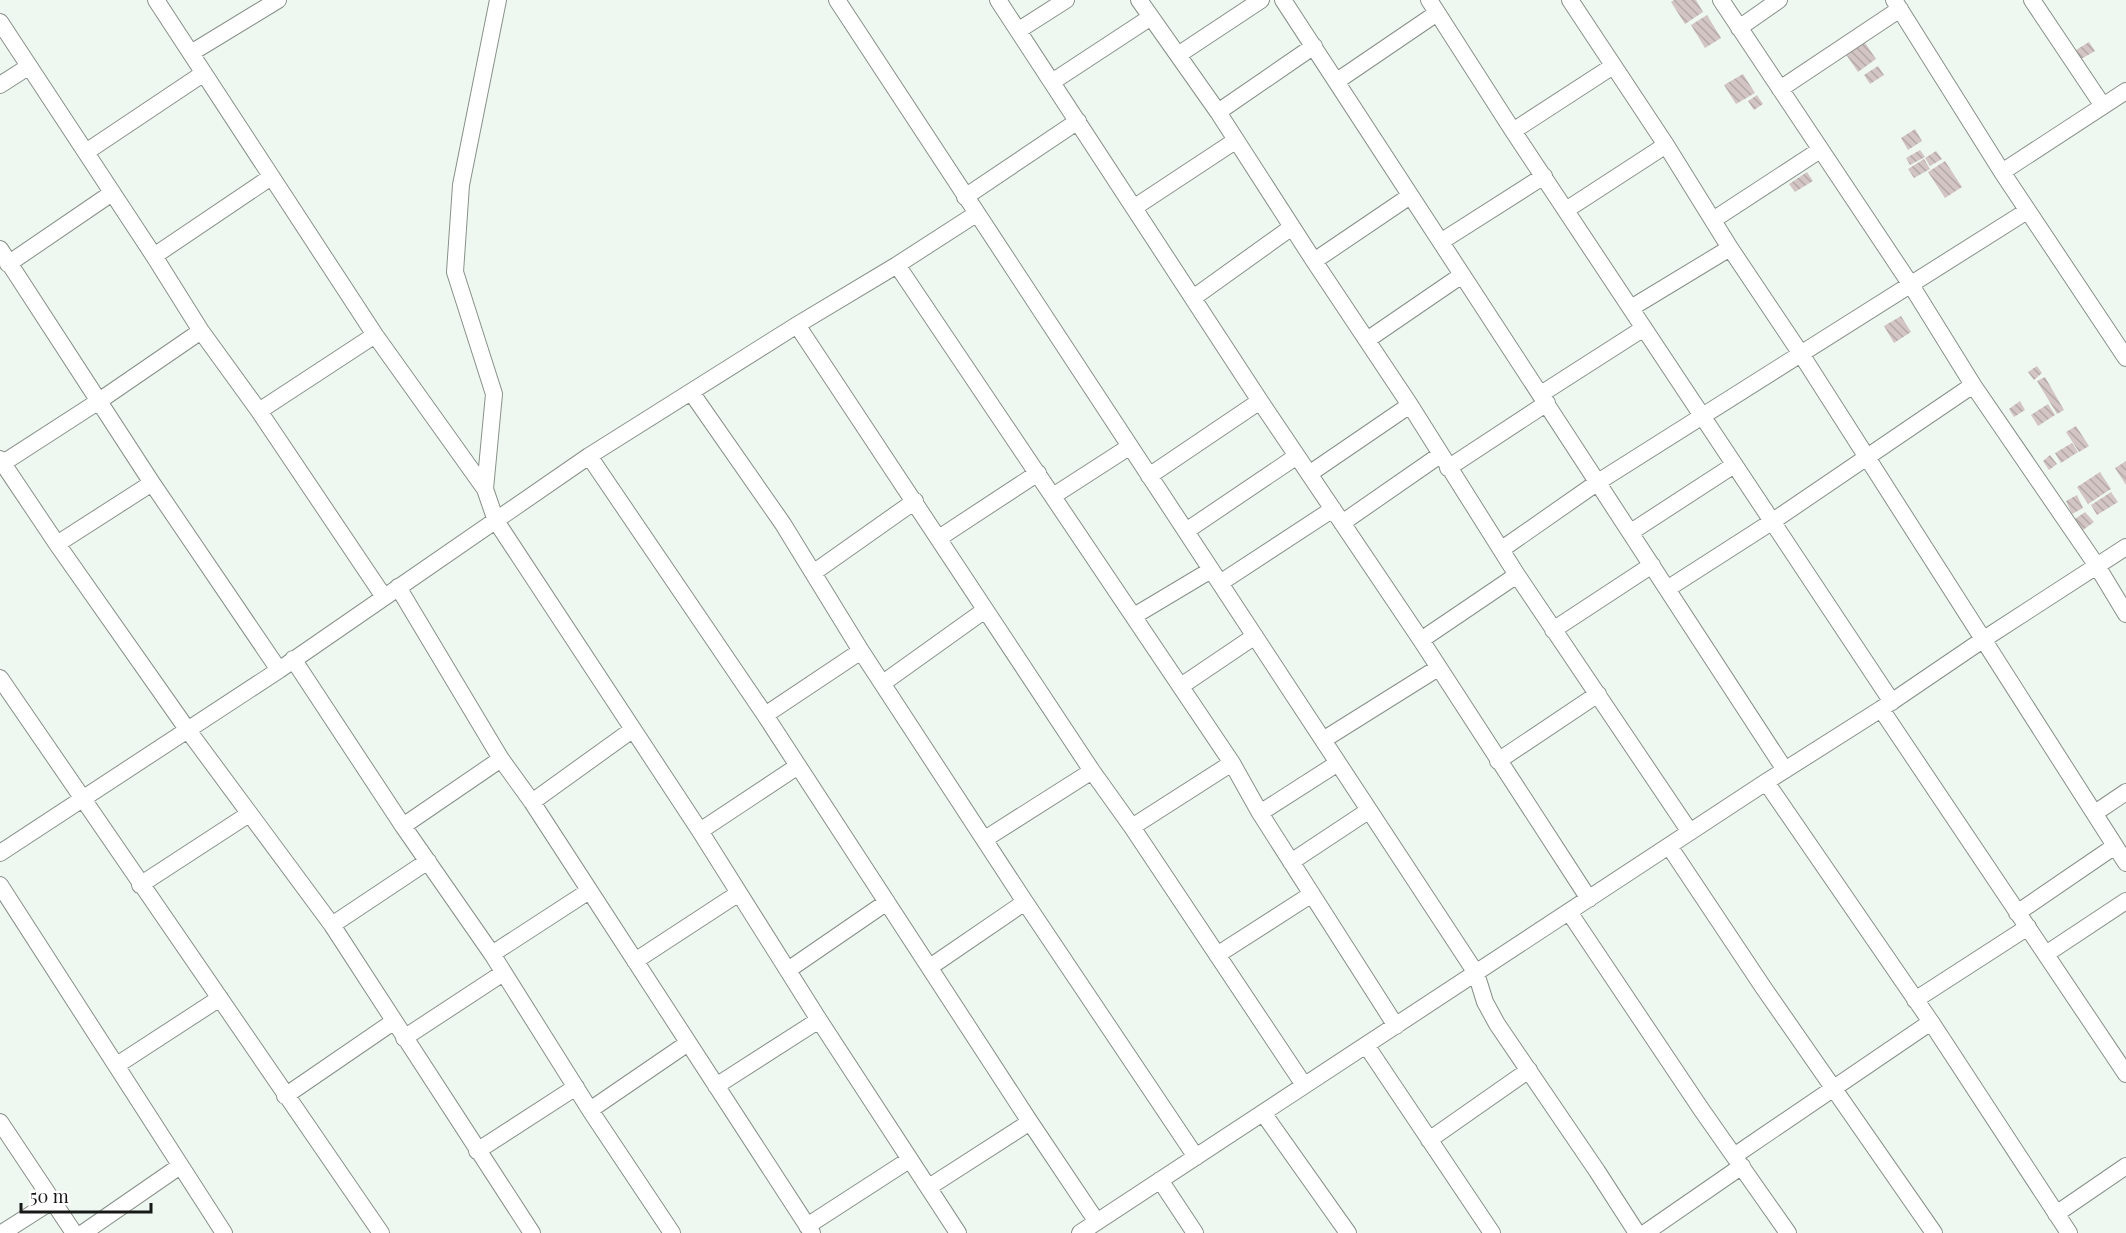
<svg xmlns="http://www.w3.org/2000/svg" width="2126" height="1233" font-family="'Playfair Display',serif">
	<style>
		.building { fill: url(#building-back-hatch) }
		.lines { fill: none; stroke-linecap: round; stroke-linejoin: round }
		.minor-casing { stroke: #889189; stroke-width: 18 }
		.minor { stroke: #fff; stroke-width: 16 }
	</style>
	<defs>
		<pattern id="building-back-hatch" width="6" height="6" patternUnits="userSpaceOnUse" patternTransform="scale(1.5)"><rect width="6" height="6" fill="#d2c5c4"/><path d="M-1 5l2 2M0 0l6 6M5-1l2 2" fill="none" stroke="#b4a9a8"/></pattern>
	</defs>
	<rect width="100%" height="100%" fill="#eff8f0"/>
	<!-- building -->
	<path class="building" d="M1674,0H1696L1703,12L1685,24L1671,2Z
		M1707,15L1721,38L1705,48L1691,25Z
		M1863,40L1876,59L1858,72L1845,53Z
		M2089,42L2095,51L2081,59L2076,50Z
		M1878,66L1884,75L1870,84L1864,75Z
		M1743,74L1755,93L1736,104L1724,85Z
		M1757,95L1763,104L1754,110L1748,101Z
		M1915,129L1922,141L1908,150L1901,138Z
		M1920,150L1925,157L1910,165L1906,158Z
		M1936,151L1942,159L1930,166L1925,158Z
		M1924,159L1930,169L1914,178L1908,169Z
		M1945,161L1962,187L1945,198L1928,172Z
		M1807,172L1813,181L1795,192L1789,184Z
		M1901,316L1911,332L1894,343L1884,326Z
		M2037,366L2042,373L2034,380L2028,372Z
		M2045,377L2064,410L2057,414L2037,381Z
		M2020,401L2025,410L2014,417L2009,409Z
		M2048,404L2055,415L2038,426L2031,415Z
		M2076,426L2089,446L2079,452L2066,432Z
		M2072,443L2078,452L2061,463L2055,453Z
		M2050,455L2057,464L2049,470L2043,461Z
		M2126,461V485L2115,468Z
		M2100,472L2111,489L2088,504L2077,487Z
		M2111,492L2118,502L2097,515L2091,505Z
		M2077,495L2083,508L2072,514L2066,501Z
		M2085,512L2094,522L2083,530L2075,519Z"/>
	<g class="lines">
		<!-- minor casing -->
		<g class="minor-casing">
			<path id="minor" d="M156,0L375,335L485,489L496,521L700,831L819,1020L958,1233
				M837,0L1476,973L1485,1002L1497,1024L1597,1171L1637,1233
				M998,0L1260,401L1421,640L1589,899
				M1139,0L1218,112L1314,261L1410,405L1517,575L1690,832
				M1283,0L1785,770
				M1429,0L1513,131L1892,702
				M1570,0L1666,145L1730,248L1801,354L2126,863
				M1721,0L1911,285L1973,385L2097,566L2126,614
				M1894,0L2002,172L2126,358
				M2032,0L2103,106
				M0,22L154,256L201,331L259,411L384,597
				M1739,28L1779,0
				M1019,30L1066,0
				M191,53L278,0
				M1178,55L1261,0
				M1337,81L1437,13
				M1052,82L1151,17
				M0,85L28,67
				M1780,89L1900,9
				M1218,112L1314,46
				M1513,131L1613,66
				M86,152L204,73
				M2002,172L2126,91
				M965,197L1078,121
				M1135,207L1235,141
				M1566,210L1666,145
				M1713,220L1820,150
				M1442,241L1544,176
				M0,249L152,483L279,670
				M154,256L271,177
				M1314,261L1410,196
				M8,264L112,193
				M897,265L1232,763L1260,813L1396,1026
				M1193,298L1292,227
				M1631,308L1730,248
				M797,325L1092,771L1132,827L1304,1085
				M1367,340L1462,275
				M691,392L783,524L861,651L1025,902L1196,1157
				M1541,394L1644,328
				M259,411L375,335
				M589,456L765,715L1030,1122L1097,1222
				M0,459L57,544L187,729L332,925L532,1233
				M0,465L99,401L201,331
				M1448,468L1547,403
				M1309,474L1410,405
				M1149,476L1260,401
				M485,489L494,394L455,272L461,185L498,0
				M1053,496L1129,447
				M1342,523L1440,455
				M1186,531L1297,456
				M1631,532L1734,465
				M939,538L1038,473
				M57,544L152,483
				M1502,549L1598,482L2027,211
				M813,573L915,501
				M1220,583L1333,509
				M398,587L501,759L532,802L812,1233
				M1667,589L1773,521L1973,385
				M1134,616L1211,570
				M1553,630L1652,565
				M1421,640L1517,575
				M293,659L403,826L492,954L590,1110L672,1233
				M0,678L381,1233
				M883,683L985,610
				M1181,686L1255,636
				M1881,709L2126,1074
				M765,715L861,651
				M1323,740L1438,668
				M1498,761L1598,694
				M1766,782L1931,1022L2069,1233
				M532,802L632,730
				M1260,813L1338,763
				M2095,813L2126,792
				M403,826L501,759
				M1132,827L1232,763
				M700,831L798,766
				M985,839L1092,771
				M1669,846L1763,987L1934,1233
				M0,853L279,670L589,456L797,325L897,265L976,214
				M1291,862L1368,811
				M0,885L224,1233
				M140,885L249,814
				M1569,912L1701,1109L1788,1233
				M2017,913L2115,846
				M332,925L428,861
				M492,954L589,891
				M2046,954L2126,901
				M1217,955L1312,894
				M635,961L739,893
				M930,967L1025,902
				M788,970L887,902
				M1915,1000L2028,927
				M404,1038L503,973
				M1366,1045L1492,1233
				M117,1065L220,998
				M716,1086L819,1020
				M285,1096L393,1022
				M590,1110L688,1043
				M1263,1113L1348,1233
				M0,1122L74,1233
				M1429,1140L1529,1070
				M477,1151L576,1087
				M1734,1156L1931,1022
				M1160,1180L1195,1233
				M929,1187L1030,1122
				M2056,1214L2126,1166
				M807,1226L909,1160
				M2,1233L52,1201
				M83,1233L180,1166
				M1080,1233L1766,782L1881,709L1984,639L2126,547
				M1645,1233L1742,1166"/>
		</g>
		<!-- minor -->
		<use href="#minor" class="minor"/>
	</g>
	<!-- scale -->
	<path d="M21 1203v9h130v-9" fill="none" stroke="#161916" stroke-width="3"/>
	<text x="30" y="1203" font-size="18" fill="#161916" stroke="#ffffff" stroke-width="4.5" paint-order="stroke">50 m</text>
</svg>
